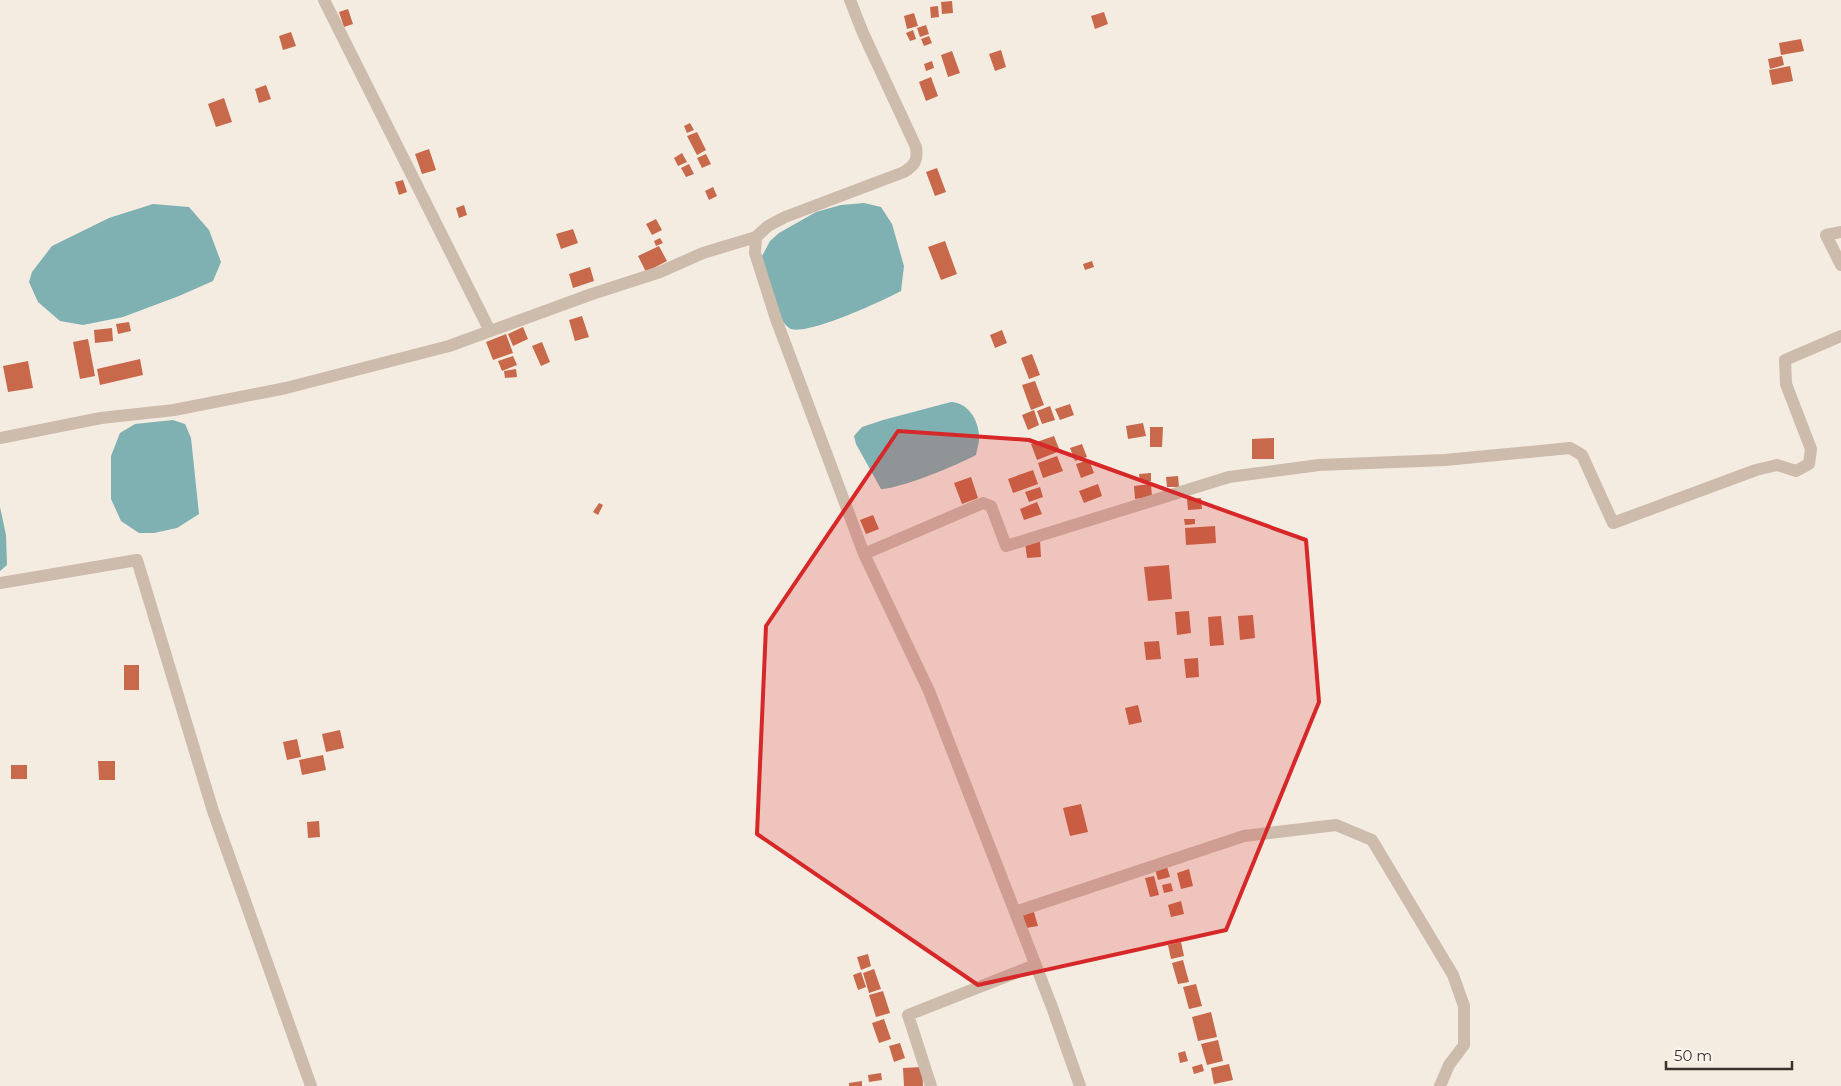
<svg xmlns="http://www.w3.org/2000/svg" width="1841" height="1086" font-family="Montserrat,sans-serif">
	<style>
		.water { fill: #7fb0b2 }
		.building { fill: #c8694b }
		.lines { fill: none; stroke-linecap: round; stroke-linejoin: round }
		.street { stroke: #cdbbac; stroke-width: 12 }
		.marked { fill: #d62828; fill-opacity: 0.2; stroke: #d62828; stroke-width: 4; stroke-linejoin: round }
	</style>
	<rect width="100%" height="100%" fill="#f4ebe1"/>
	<!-- water -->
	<path class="water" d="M864,203L881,207L892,224L904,266L901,291C884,300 804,338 789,328C774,317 767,274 762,256L770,241L779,233L816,212L841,205Z
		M153,204L189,207L209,230L221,262L213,281L179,296L123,317L83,325L60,321L38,302L29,282L32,272L52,246L109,218Z
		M951,402C968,403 978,419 979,435C980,441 977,449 976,455C958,465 899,489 881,489L856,444L854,436L862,427L883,420Z
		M173,420L185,424L191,438L199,514L177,528L154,533H139L121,521L111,499V456L120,433L135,424Z
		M0,507L6,535L7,565L0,571Z"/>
	<!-- building -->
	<path class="building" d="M952,1L953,13L942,14L941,2Z
		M938,6L939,17L931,18L930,7Z
		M348,9L353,24L344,27L339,12Z
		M1104,12L1108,24L1095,29L1091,16Z
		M914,13L918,26L907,29L904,16Z
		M926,25L929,34L920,37L917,28Z
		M913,30L916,39L910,41L906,33Z
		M291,32L296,46L283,50L279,36Z
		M929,36L932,43L924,46L921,39Z
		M1801,39L1804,51L1781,55L1779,43Z
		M1001,50L1006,67L995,71L989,54Z
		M952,51L960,73L948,77L941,55Z
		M1782,56L1784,65L1770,69L1768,59Z
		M932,61L934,68L926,71L924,64Z
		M1790,66L1793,81L1772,85L1769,70Z
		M931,77L938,96L926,101L919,82Z
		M266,85L271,99L259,103L255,89Z
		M224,98L232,122L216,127L208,104Z
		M690,123L694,130L687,133L684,126Z
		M697,132L706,150L697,155L687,136Z
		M429,149L436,170L422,174L415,154Z
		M682,153L687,162L678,166L674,158Z
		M706,154L711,164L702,168L697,158Z
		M689,164L694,174L686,177L681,168Z
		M937,168L946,192L935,196L926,172Z
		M403,180L407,192L399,195L395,182Z
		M713,187L717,196L709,200L705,191Z
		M464,205L467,215L459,218L456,208Z
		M656,219L662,230L652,235L646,224Z
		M573,229L578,243L561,249L556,234Z
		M660,238L663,243L656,246L654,241Z
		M945,241L957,274L941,280L928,247Z
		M659,246L667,261L646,272L638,256Z
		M1092,261L1094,267L1085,270L1083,264Z
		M590,267L594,281L573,288L569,274Z
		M582,316L589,337L575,341L569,320Z
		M129,322L131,331L118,334L116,324Z
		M523,327L528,339L513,346L508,334Z
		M112,328L113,341L95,343L94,330Z
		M1002,330L1007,343L995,348L990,335Z
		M506,334L513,353L493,360L486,342Z
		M88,339L95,376L80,379L73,342Z
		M542,342L550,362L541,366L532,346Z
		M1032,354L1040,375L1029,379L1021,358Z
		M513,356L517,365L502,371L498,361Z
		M140,359L143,375L100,385L97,369Z
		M28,361L33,388L8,392L3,366Z
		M516,369L517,377L505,378L504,371Z
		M1035,381L1044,405L1031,410L1022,385Z
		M1070,404L1074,415L1060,420L1055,409Z
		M1050,406L1055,420L1042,424L1037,411Z
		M1034,410L1039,425L1028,430L1022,415Z
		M1143,423L1146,436L1128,439L1126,426Z
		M1150,427H1163L1162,447H1150Z
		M1054,436L1060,451L1037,460L1031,444Z
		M1274,438V459H1252V439Z
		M1082,444L1087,457L1075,461L1070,448Z
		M1057,456L1063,471L1043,478L1038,463Z
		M1089,460L1094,473L1081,478L1076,464Z
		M1033,470L1038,484L1013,493L1008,479Z
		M1151,473V481L1140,482L1139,474Z
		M1178,476L1179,487H1167L1166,477Z
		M971,477L978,498L962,504L954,483Z
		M1098,484L1102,496L1084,503L1079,491Z
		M1151,484L1152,497L1135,499L1134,486Z
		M1040,487L1043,497L1029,502L1025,492Z
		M1201,498L1202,509L1188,510L1187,499Z
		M1037,502L1042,514L1024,520L1020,509Z
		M599,503L603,505L598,515L593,512Z
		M873,515L879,529L866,534L860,520Z
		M1184,519H1195V524L1185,525Z
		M1215,526L1216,543L1186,545L1185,528Z
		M1040,541L1041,557L1027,558L1025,542Z
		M1169,565L1172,599L1148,601L1144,567Z
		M1189,611L1191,633L1177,635L1175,612Z
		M1253,615L1255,638L1240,640L1238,616Z
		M1221,616L1224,645L1210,646L1208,617Z
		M1159,641L1161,659L1146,660L1144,642Z
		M1198,658L1199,677L1186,678L1184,659Z
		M124,665H139V690H124Z
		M1138,705L1142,722L1129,725L1125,708Z
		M340,730L344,748L326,752L322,734Z
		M297,739L301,757L287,760L283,742Z
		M323,755L326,770L302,775L299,760Z
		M98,761H115V780H99Z
		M11,765H27V779H11Z
		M1081,804L1088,832L1070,836L1063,808Z
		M319,821L320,837L308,838L307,822Z
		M1167,867L1170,877L1158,880L1155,869Z
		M1189,869L1193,886L1181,889L1177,873Z
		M1154,876L1159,895L1150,897L1145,878Z
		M1171,883L1173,891L1164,893L1162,885Z
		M1181,901L1184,914L1171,917L1168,905Z
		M1033,909L1038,926L1026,928L1022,912Z
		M1181,942L1184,956L1171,959L1168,945Z
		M868,954L871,966L861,970L857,957Z
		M1183,960L1189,982L1178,984L1172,963Z
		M874,969L881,989L869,993L863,973Z
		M861,972L866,987L858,990L853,975Z
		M1196,984L1202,1006L1189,1009L1183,987Z
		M883,991L890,1013L876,1017L869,995Z
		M1211,1012L1217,1037L1198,1041L1192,1017Z
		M884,1019L891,1039L879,1043L872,1023Z
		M1218,1040L1223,1061L1207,1065L1201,1044Z
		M900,1043L905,1058L894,1062L889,1046Z
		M1185,1051L1188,1061L1180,1063L1178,1053Z
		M1202,1064L1204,1071L1194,1074L1192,1067Z
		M1229,1064L1233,1080L1214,1084L1211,1068Z
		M922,1067L923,1086H904L903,1068Z
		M881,1073L882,1080L869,1082L868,1075Z
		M862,1081V1086H849V1083Z"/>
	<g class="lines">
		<!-- street -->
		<path class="street" d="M324,0L490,331
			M850,0L863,33L916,147C918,160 915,165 904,172L785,217L768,226L756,237L755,253L776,319L864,554L929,691L1052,1007L1080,1086
			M1841,232L1826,235L1841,265
			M0,438L101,418L174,410L286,388L449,346L592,294L660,272L703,253L756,237
			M864,554L983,503L991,506L1006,546L1229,477L1319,465L1445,460L1570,448L1582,455L1613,523L1756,470L1777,465L1796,471L1809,464L1811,449L1786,384L1785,360L1841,336
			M0,583L137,560L213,811L311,1086
			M1015,912L1244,836L1336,825L1372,840L1453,975L1464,1006V1045L1449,1065L1440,1086
			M931,1086L908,1015L1035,965"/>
	</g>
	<!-- marked area -->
	<path class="marked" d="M898,431L1029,440L1306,540L1319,702L1226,930L978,985L757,834L766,626Z"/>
	<!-- scale -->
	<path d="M1666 1061v8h126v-8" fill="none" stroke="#3b302b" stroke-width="2.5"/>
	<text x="1674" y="1061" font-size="15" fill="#3b302b" stroke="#fbf5ee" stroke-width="4" paint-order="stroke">50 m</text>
</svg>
